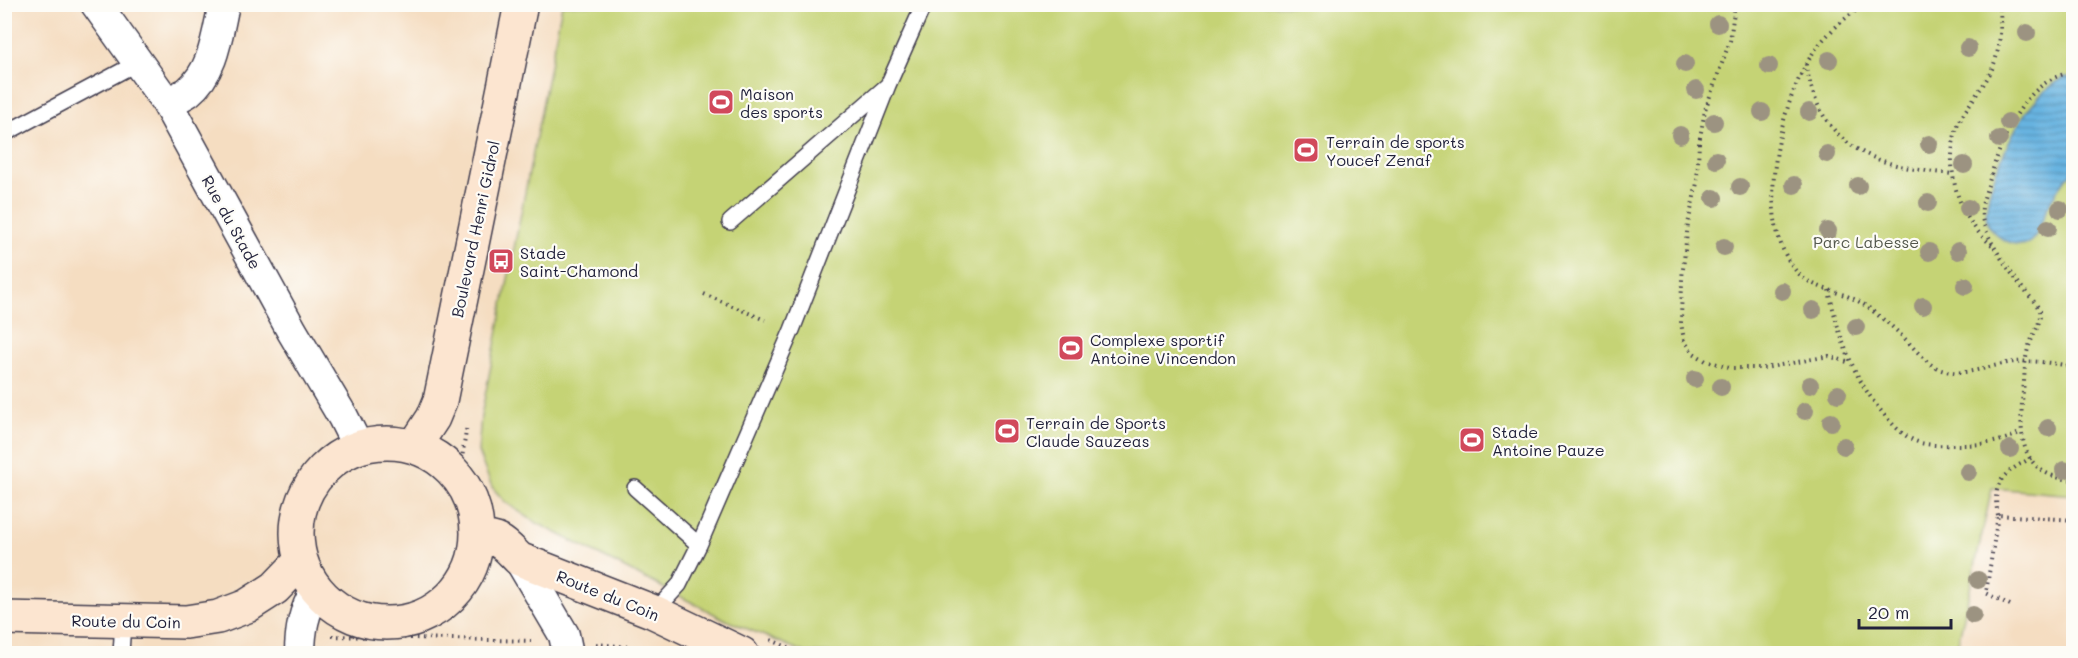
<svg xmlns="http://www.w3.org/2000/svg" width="2078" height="658" font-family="Mali,sans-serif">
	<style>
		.green { fill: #c5d374; stroke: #747a58; stroke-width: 1.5 }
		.water { fill: url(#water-rules); stroke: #456b8e; stroke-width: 1.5 }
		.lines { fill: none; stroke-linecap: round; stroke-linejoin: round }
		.lane-casing { stroke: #423e4f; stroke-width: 18 }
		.street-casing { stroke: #423e4f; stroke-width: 33 }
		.secondary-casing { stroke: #423e4f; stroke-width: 36 }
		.path { stroke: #423e4f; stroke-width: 4; stroke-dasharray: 1.5 4.5; stroke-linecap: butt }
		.lane { stroke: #fff; stroke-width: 15 }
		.street { stroke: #fff; stroke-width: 30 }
		.secondary { stroke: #fce5d0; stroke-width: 33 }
		.tree { fill: #9c9381 }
		.labels { text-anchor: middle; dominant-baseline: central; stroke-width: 4.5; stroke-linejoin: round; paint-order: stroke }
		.poi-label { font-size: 16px; fill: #22223b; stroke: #fdfcf7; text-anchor: start }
		.street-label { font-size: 16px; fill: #22223b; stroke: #fdfcf7 }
		.park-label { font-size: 16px; fill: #53574c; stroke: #fdfcf7 }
	</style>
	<defs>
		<pattern id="water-rules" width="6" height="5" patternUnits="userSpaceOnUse" patternTransform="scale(1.5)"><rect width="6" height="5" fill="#68b4e1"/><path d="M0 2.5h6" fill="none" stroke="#5592b8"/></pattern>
	</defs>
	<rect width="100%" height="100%" fill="#fdfcf7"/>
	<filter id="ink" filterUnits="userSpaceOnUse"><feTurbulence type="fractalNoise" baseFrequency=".0167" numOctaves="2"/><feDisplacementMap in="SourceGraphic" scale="12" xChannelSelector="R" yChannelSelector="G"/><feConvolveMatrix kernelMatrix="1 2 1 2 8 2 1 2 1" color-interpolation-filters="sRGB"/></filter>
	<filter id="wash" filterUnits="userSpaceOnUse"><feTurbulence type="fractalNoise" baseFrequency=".008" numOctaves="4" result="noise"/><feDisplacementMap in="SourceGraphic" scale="24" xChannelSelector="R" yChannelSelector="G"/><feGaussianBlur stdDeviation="1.35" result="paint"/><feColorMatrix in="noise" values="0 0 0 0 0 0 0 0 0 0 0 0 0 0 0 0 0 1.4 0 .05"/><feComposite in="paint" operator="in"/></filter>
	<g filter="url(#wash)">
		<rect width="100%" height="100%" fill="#f5ddc1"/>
		<!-- green -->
		<path class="green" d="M562,5H2073V495L1992,488L1956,653H806L726,620L535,522L505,502L492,487L478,452L481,416Z"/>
		<!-- water -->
		<path class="water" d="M2065,77H2073V171C2061,183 2052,197 2045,213C2041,222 2039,234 2031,241C2025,246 2016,245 2009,242C2000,239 1989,230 1987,221C1982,194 2013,128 2030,107C2040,94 2051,85 2065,77Z"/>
	</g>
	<g filter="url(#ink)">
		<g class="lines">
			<!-- lane casing -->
			<g class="lane-casing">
				<path id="lane" d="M4,134L137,63
					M730,222L888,85L924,4
					M635,488L699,545
					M654,612L679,585L699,545L792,330L888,85
					M121,654L123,621"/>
			</g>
			<!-- street casing -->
			<g class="street-casing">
				<path id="street" d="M96,4L167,103L292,331L343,417L358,447
					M167,103C174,99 182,96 188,92C214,71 217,35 224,4
					M519,559L564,635L568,654
					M300,654C300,630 304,611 316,590"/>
			</g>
			<!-- secondary casing -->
			<g class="secondary-casing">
				<path id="secondary" d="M297 533a90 90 0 1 1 180 0a90 90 0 1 1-180 0Z
					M414,447L433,418L440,401L521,4
					M477,537C501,538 503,543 519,559L654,612L742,654
					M4,618L186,622L218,617L247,606L275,588L300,562"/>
			</g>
			<!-- path -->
			<path class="path" d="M1735,4L1730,41L1705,110L1699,143L1697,183L1688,224L1682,278L1681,323L1684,340L1692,352L1706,361L1733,368H1765L1829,356L1850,363
				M1865,4C1846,17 1828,32 1815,50C1779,101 1751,223 1798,273C1810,286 1831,290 1847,296C1857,300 1866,305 1874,312C1884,320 1893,327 1902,336C1913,346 1925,363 1939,369C1964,379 1991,364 2015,362C2033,360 2055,363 2074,367
				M1806,64C1820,150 1877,167 1953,174
				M2074,72C2024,78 2001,140 1989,182C1985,195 1979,208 1983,222C1990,244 2007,267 2020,285C2027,294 2035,301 2040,311C2041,326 2032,335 2028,349C2024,362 2025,377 2023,391C2019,434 2018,476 2074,480
				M1992,245C1959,220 1943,169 1957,128C1965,105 1986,87 1994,64C2001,45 2001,24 2000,4
				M1829,290C1838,337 1855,383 1888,419C1897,429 1907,439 1921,443C1933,446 1946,445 1958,445C1980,445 2002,443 2021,432
				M704,294L765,320
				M459,478L467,425
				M1998,515C1991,481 2004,473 2031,458
				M2010,605L1986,593L1998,515L2074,520
				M332,636L531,641
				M352,636L365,621
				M771,640L803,654
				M596,644L654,649"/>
			<!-- lane -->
			<use href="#lane" class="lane"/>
			<!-- street -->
			<use href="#street" class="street"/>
			<!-- secondary -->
			<use href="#secondary" class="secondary"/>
		</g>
		<!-- trees -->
		<g class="tree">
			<circle cx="1718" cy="24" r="9"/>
			<circle cx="2027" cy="33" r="9"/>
			<circle cx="1968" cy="48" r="9"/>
			<circle cx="1829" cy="60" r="9"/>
			<circle cx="1685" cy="64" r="9"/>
			<circle cx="1769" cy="66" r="9"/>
			<circle cx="1696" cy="90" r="9"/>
			<circle cx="1762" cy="112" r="9"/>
			<circle cx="1809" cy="112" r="9"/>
			<circle cx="1714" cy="122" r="9"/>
			<circle cx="2008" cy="122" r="9"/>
			<circle cx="1680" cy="135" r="9"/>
			<circle cx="1999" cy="139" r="9"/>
			<circle cx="1929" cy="144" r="9"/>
			<circle cx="1827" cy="154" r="9"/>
			<circle cx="1716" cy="160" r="9"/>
			<circle cx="1964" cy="165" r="9"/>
			<circle cx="1794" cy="185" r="9"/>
			<circle cx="1858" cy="186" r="9"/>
			<circle cx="1740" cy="187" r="9"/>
			<circle cx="1714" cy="198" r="9"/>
			<circle cx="1928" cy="203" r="9"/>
			<circle cx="1968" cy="208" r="9"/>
			<circle cx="2060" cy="209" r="9"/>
			<circle cx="2048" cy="228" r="9"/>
			<circle cx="1828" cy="231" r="9"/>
			<circle cx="1724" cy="247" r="9"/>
			<circle cx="1958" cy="251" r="9"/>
			<circle cx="1929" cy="252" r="9"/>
			<circle cx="1965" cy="286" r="9"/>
			<circle cx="1782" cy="291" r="9"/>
			<circle cx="1923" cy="306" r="9"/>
			<circle cx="1813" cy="310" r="9"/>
			<circle cx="1856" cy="327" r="9"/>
			<circle cx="1695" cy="379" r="9"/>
			<circle cx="1810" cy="385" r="9"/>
			<circle cx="1721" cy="387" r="9"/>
			<circle cx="1838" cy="394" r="9"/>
			<circle cx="1805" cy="411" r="9"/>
			<circle cx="1831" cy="422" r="9"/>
			<circle cx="2048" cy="428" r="9"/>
			<circle cx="1844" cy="446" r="9"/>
			<circle cx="2010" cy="449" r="9"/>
			<circle cx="2064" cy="470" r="9"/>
			<circle cx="1968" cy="472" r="9"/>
			<circle cx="1978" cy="580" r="9"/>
			<circle cx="1973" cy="615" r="9"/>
		</g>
	</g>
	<!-- icons -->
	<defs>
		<g id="stadium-square" transform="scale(1.35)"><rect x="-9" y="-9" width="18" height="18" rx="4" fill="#d1495b" stroke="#fdfcf7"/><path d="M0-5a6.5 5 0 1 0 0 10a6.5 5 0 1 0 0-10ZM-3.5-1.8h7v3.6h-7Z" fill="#fff"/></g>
		<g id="bus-square" transform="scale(1.35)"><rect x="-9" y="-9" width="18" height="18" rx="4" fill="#d1495b" stroke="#fdfcf7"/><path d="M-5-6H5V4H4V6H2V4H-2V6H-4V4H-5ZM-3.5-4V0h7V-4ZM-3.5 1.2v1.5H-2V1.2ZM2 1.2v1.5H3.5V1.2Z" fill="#fff"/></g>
	</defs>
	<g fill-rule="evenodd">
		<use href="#stadium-square" x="721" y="102"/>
		<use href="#stadium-square" x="1306" y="150"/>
		<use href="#bus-square" x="501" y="261"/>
		<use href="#stadium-square" x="1071" y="348"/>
		<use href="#stadium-square" x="1007" y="431"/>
		<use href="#stadium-square" x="1472" y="440"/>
	</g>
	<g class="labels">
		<!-- poi labels -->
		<g class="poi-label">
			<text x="740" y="93">Maison<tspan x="740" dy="18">des sports</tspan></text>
			<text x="1326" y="141">Terrain de sports<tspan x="1326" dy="18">Youcef Zenaf</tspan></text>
			<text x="520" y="252">Stade<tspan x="520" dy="18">Saint-Chamond</tspan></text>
			<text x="1090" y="339">Complexe sportif<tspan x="1090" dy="18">Antoine Vincendon</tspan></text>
			<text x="1026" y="422">Terrain de Sports<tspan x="1026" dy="18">Claude Sauzeas</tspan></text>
			<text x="1492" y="431">Stade<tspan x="1492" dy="18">Antoine Pauze</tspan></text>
		</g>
		<!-- street labels -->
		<g class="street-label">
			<text transform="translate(232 222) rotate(61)">Rue du Stade</text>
			<text transform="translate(475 229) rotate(-78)">Boulevard Henri Gidrol</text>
			<text transform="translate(608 595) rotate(22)">Route du Coin</text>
			<text transform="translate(126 621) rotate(1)">Route du Coin</text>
		</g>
		<!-- park labels -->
		<g class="park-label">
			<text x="1866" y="241">Parc Labesse</text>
		</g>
	</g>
	<!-- margin -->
	<rect width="2078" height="658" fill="none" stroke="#fdfcf7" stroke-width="24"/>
	<!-- scale -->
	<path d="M1859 619v9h92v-9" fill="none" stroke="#22223b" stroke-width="3"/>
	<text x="1868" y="619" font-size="18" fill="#22223b" stroke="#fdfcf7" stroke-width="4.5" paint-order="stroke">20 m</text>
</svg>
